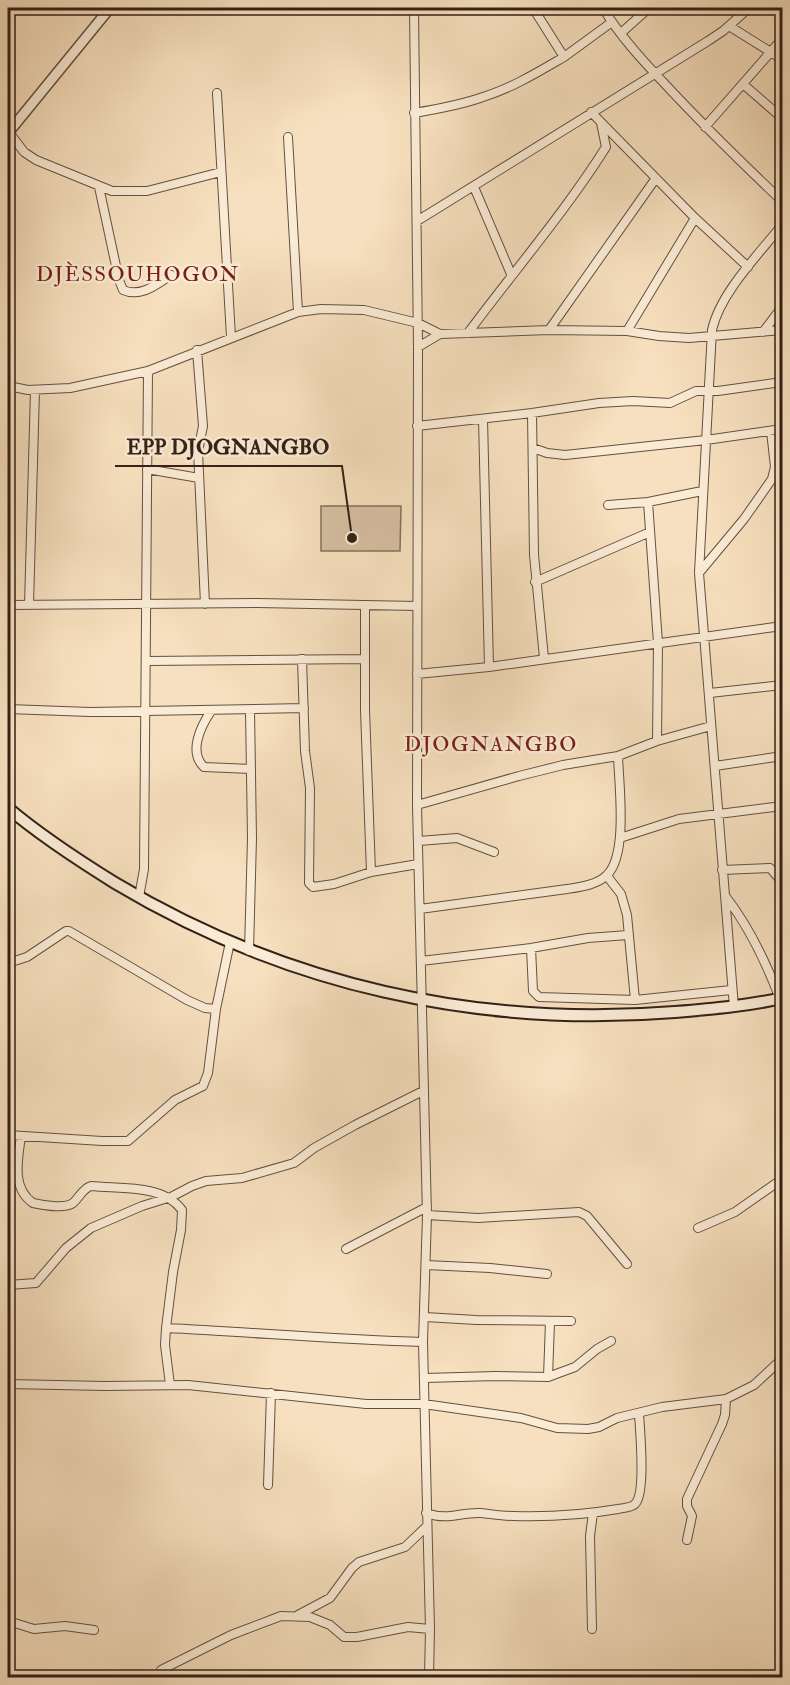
<svg xmlns="http://www.w3.org/2000/svg" width="790" height="1685" font-family="'IM FELL Double Pica',serif">
	<style>
		.green { fill: #d6bfa2; stroke: #84705c; stroke-width: 1.5 }
		.lines { fill: none; stroke-linecap: round; stroke-linejoin: round }
		.minor-casing { stroke: #645041; stroke-width: 10 }
		.tertiary-casing { stroke: #645041; stroke-width: 12 }
		.secondary-casing { stroke: #332017; stroke-width: 14 }
		.minor { stroke: #faebd5; stroke-width: 8 }
		.tertiary { stroke: #faebd5; stroke-width: 9 }
		.secondary { stroke: #faebd5; stroke-width: 10 }
		.labels { text-anchor: middle; dominant-baseline: central; stroke-width: 5; stroke-linejoin: round; paint-order: stroke }
		.neighbourhood-label { font-size: 21px; letter-spacing: 1.5px; fill: #7a1f14; stroke: #faebd5 }
		.leader { fill: none; stroke: #332017; stroke-width: 2 }
		.callout-dot { fill: #332017; stroke: #faebd5; stroke-width: 2 }
		.callout-label { font-size: 21px; text-anchor: middle; font-weight: bold; fill: #332017; stroke: #faebd5; stroke-width: 5; stroke-linejoin: round; paint-order: stroke }
	</style>
	<rect width="100%" height="100%" fill="#f7e0bf"/>
	<filter id="stains"><feTurbulence type="fractalNoise" baseFrequency=".00333" numOctaves="4"/><feColorMatrix values="0 0 0 0 .2 0 0 0 0 .09 0 0 0 0 .02 0 0 0 .5 -.17"/></filter>
	<radialGradient id="worn" r=".72"><stop offset=".6" stop-color="#630" stop-opacity="0"/><stop offset="1" stop-color="#630" stop-opacity=".3"/></radialGradient>
	<!-- green -->
	<path class="green" d="M321,506H401L400,551H321Z"/>
	<g class="lines">
		<!-- minor casing -->
		<g class="minor-casing">
			<path id="minor" d="M414,8L418,347L417,805L427,1215L423,1342L430,1629L429,1678
				M533,8L564,57L612,22
				M603,8C619,35 642,60 664,83C702,124 742,163 782,201
				M729,26L782,59
				M621,33L649,8
				M743,84L782,118
				M217,93L231,337
				M591,112L695,218L748,267
				M414,113C438,109 461,105 483,97C512,88 538,72 564,57
				M705,127L782,39
				M8,131L24,152L36,160L112,191H147L221,172
				M288,137L298,312
				M99,187L119,280L123,290C141,298 157,284 171,275
				M474,187L511,274
				M417,221L708,41L723,31L749,8
				M549,330L656,178
				M627,331L695,218
				M763,332L782,307
				M468,333C514,271 565,212 606,147L601,123
				M418,347L440,334
				M197,350L203,426L198,451L205,604
				M8,386L28,390L70,388L148,371L298,312L321,309L364,310L418,323L440,334L549,330L627,331L659,336L689,338L782,330
				M532,413L534,555L544,658
				M483,419L489,667
				M417,426L532,413L599,403L633,401L670,403L696,391H718L782,382
				M533,448L547,453L565,455L706,440L782,429
				M147,469L199,478
				M648,502L658,643L657,741
				M608,505L648,502L702,491
				M699,573L744,519L772,479L775,467L771,431
				M535,582L650,532
				M8,605L258,603L417,606
				M29,605L35,390
				M365,605V710L371,872
				M302,659L305,751L310,788L309,883L313,887L334,884L371,872L418,864
				M147,661L365,659
				M417,674L489,667L782,626
				M710,693L782,685
				M8,709L90,712L304,708
				M211,711C201,726 188,752 204,767L251,769
				M715,766L782,756
				M417,805L519,776L563,765L618,756L657,741L711,726
				M620,838L679,819L782,806
				M419,841L457,838L494,852
				M722,870L770,868L782,882
				M607,876L621,894L627,915L635,1000
				M139,897L144,869L148,371
				M726,897C750,928 766,962 780,999
				M420,909L567,889C580,887 597,885 607,875C628,855 619,785 618,756
				M531,948L533,991L539,997L635,1000L731,990
				M249,951L252,838L250,710
				M421,961L531,948L588,938L628,935
				M8,963L27,957L66,931H69L187,1000L205,1008L216,1009
				M734,1007L699,573L712,330C720,293 759,254 782,225
				M8,1135L102,1141H128L175,1100L203,1086L208,1073L216,1009L230,942
				M21,1136C18,1159 11,1188 33,1203C42,1205 65,1209 73,1203C80,1197 82,1189 91,1186C121,1189 163,1184 182,1210L181,1230L173,1272L166,1328L165,1345L170,1385
				M427,1215L478,1218L579,1212L587,1216L627,1264
				M698,1228L735,1212L782,1179
				M346,1249L427,1207
				M426,1265L490,1268L547,1274
				M8,1285L36,1283L66,1248L91,1228L142,1206L171,1197L192,1186L206,1181L242,1178L294,1163L314,1148L355,1125L423,1091
				M425,1317L476,1320L571,1321
				M166,1328C252,1332 337,1340 423,1342
				M548,1377L550,1322
				M425,1378L495,1376L548,1377L575,1367L597,1349L611,1341
				M8,1384L105,1386L188,1385L366,1404H424L521,1418L557,1428L588,1429L599,1427L617,1418L662,1407L726,1399L754,1385L782,1359
				M268,1485L271,1393
				M426,1513C449,1521 459,1512 481,1513C491,1514 502,1516 513,1516C547,1517 583,1515 618,1509C623,1508 631,1508 635,1504C646,1494 640,1430 639,1414
				M687,1540L692,1516L687,1506V1499L722,1424L725,1415L726,1399
				M298,1615L330,1598L352,1568L359,1562L405,1547L427,1526
				M8,1621L34,1629L65,1626L94,1630
				M592,1629L590,1536L593,1513
				M161,1670L231,1635L281,1616L310,1617L330,1625L344,1637H357L408,1627L430,1629"/>
		</g>
		<!-- tertiary casing -->
		<g class="tertiary-casing">
			<path id="tertiary" d="M8,133L110,8"/>
		</g>
		<!-- secondary casing -->
		<g class="secondary-casing">
			<path id="secondary" d="M8,808C41,836 78,860 115,883C285,985 477,1028 675,1012C711,1009 747,1006 782,998"/>
		</g>
		<!-- minor -->
		<use href="#minor" class="minor"/>
		<!-- tertiary -->
		<use href="#tertiary" class="tertiary"/>
		<!-- secondary -->
		<use href="#secondary" class="secondary"/>
	</g>
	<g class="labels">
		<!-- neighbourhood labels -->
		<g class="neighbourhood-label">
			<text x="138" y="274">DJÈSSOUHOGON</text>
			<text x="491" y="744">DJOGNANGBO</text>
		</g>
	</g>
	<!-- callouts -->
	<path class="leader" d="M352 538L342 466H115"/>
	<circle class="callout-dot" cx="352" cy="538" r="6"/>
	<g class="callout-label">
		<text x="228" y="454">EPP DJOGNANGBO</text>
	</g>
	<!-- margin -->
	<rect width="790" height="1685" fill="none" stroke="#f7e0bf" stroke-width="30"/>
	<rect x="9" y="9" width="772" height="1667" fill="none" stroke="#332017" stroke-width="3"/>
	<rect x="15" y="15" width="760" height="1655" fill="none" stroke="#332017" stroke-width="1.5"/>
	<rect width="100%" height="100%" filter="url(#stains)"/>
	<rect width="100%" height="100%" fill="url(#worn)"/>
</svg>
